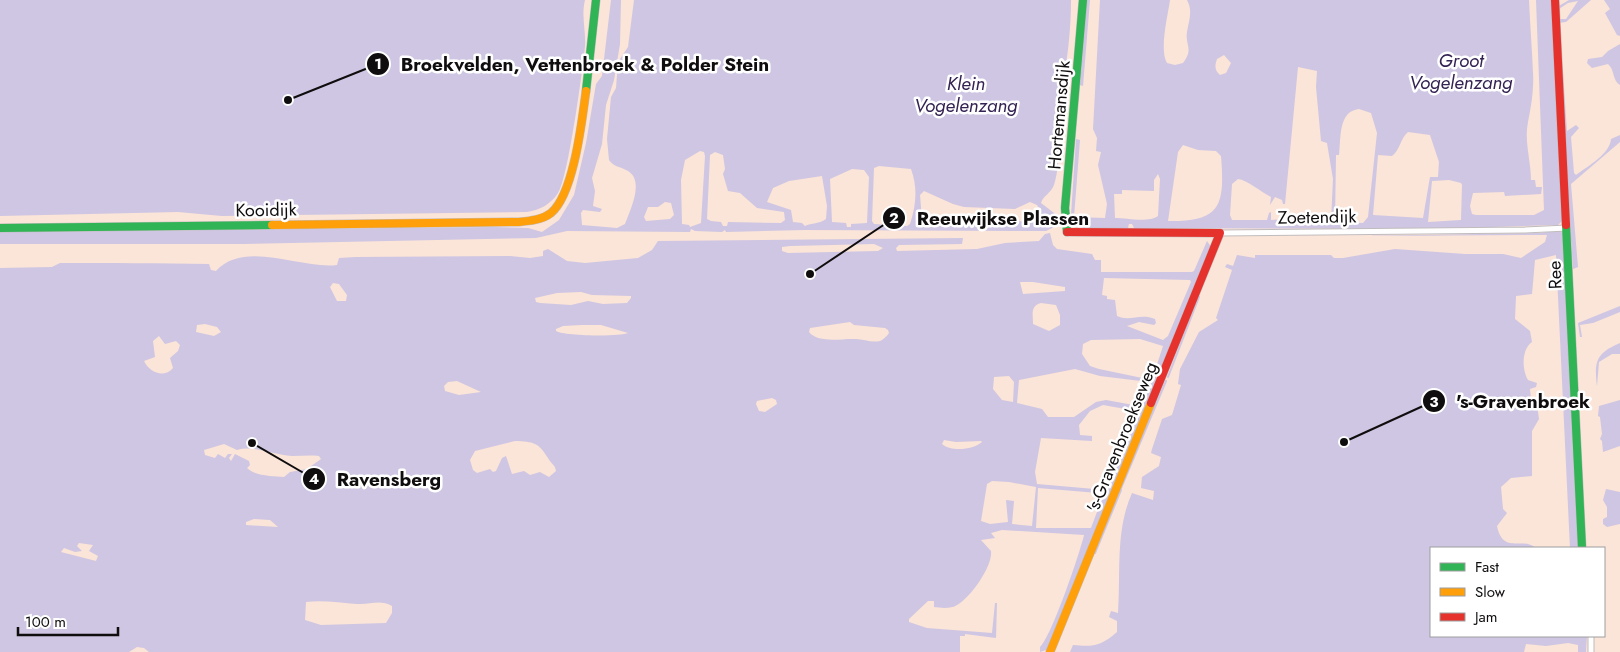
<svg xmlns="http://www.w3.org/2000/svg" width="1620" height="652" font-family="Jost,sans-serif">
	<style>
		.green { fill: #fbe4d8; fill-rule: evenodd }
		.water { fill: #cec6e2; fill-rule: evenodd }
		.lines { fill: none; stroke-linecap: round; stroke-linejoin: round }
		.stream { stroke: #cec6e2; stroke-width: 2 }
		.street-casing { stroke: #c0bcbd; stroke-width: 7 }
		.fast-casing { stroke: #c0bcbd; stroke-width: 9 }
		.slow-casing { stroke: #c0bcbd; stroke-width: 9 }
		.jam-casing { stroke: #c0bcbd; stroke-width: 9 }
		.street { stroke: #fffefe; stroke-width: 5 }
		.fast { stroke: #30b455; stroke-width: 8 }
		.slow { stroke: #ff9f0a; stroke-width: 8 }
		.jam { stroke: #e5322d; stroke-width: 8 }
		.labels { text-anchor: middle; dominant-baseline: central; stroke-width: 5; stroke-linejoin: round; paint-order: stroke }
		.street-label { font-size: 18px; fill: #100d0e; stroke: #fff }
		.water-label { font-size: 19px; font-style: italic; fill: #342353; stroke: #fff }
		.leader { fill: none; stroke: #100d0e; stroke-width: 2 }
		.callout-dot { fill: #100d0e; stroke: #fff; stroke-width: 2 }
		.mark-label { font-size: 15px; text-anchor: middle; font-weight: bold; fill: #fff }
		.callout-label { font-size: 19px; text-anchor: middle; font-weight: bold; fill: #100d0e; stroke: #fff; stroke-width: 5; stroke-linejoin: round; paint-order: stroke }
	</style>
	<rect width="100%" height="100%" fill="#fcf6f8"/>
	<!-- green -->
	<path class="green" d="M0,0H1620V652H0ZM1431,548H1604V636H1431Z"/>
	<!-- water -->
	<path class="water" d="M0,0H585C581,16 586,30 585,46C583,67 568,180 558,193C551,204 540,210 527,212L222,216L178,212L0,216Z
		M611,0H621L620,44L614,80L606,105L602,144L592,178L595,191L593,206L602,209L600,212L583,210L581,213L582,225L617,228L625,224C630,210 646,179 626,170C619,166 614,167 609,160L607,139L611,97L616,88L618,62L628,47L634,0H1071C1071,32 1067,63 1061,94C1056,125 1063,155 1054,185C1051,193 1043,196 1041,203L1058,216L1071,215L1076,139L1080,140L1074,217L1105,218L1107,204L1098,165L1101,152L1096,151L1097,138L1093,129L1100,0H1170C1168,15 1159,50 1167,63L1175,65L1183,63C1194,49 1185,45 1187,32C1189,20 1193,11 1187,0H1529C1530,24 1532,49 1533,73C1534,90 1531,107 1528,122C1524,141 1531,161 1531,180H1535L1536,187H1542L1541,194L1505,196L1504,192L1473,193L1470,206L1472,214L1476,215H1534L1544,210L1536,0H1552L1563,220L1558,225V230L1564,234L1573,454L1580,548H1570L1556,255L1535,260L1532,294L1516,296L1515,319L1530,331L1532,342C1521,350 1522,370 1528,380L1537,383L1536,387L1530,389L1531,399H1536L1539,419L1532,431V476L1511,478L1501,487L1503,509L1507,513L1497,526C1503,555 1522,536 1536,548H1431V636H1587L1586,652H1578V645L1568,643L1546,646L1526,644L1524,652H1070L1073,645C1093,647 1101,646 1117,632V621L1109,617L1111,611L1118,613C1121,573 1115,531 1132,493L1153,500L1154,491L1141,488L1142,477L1159,466L1161,457L1151,453L1152,449L1162,419L1172,415L1181,385L1178,384L1180,369L1199,332L1218,320L1216,318L1232,270L1225,267L1227,264L1233,266L1237,255L1255,258V255H1331L1334,258H1343L1395,249L1465,254H1503L1521,258L1545,242L1547,235L1356,236L1540,233L1554,231L1553,225L1430,229L1134,228L1132,224H1129L1128,228L1087,229L1062,223L1046,231L805,230L726,232L725,230L722,232L695,231L691,229L690,232L567,231L536,238L243,244H0V232L493,227L528,228L542,232L559,220L574,195L586,143L596,84L602,76ZM1224,55L1231,63L1226,73L1220,75C1214,70 1215,65 1217,59ZM1298,67L1317,71L1316,87L1321,141L1327,143L1333,179L1331,221L1285,223V219L1271,220V212L1269,213L1267,220H1232L1230,215L1232,184L1238,179C1247,180 1261,192 1271,197L1270,205L1275,197L1282,200L1283,204H1285ZM1359,109L1371,113L1377,133L1368,217L1363,223L1338,222L1335,221L1336,155H1339C1341,139 1338,111 1359,109ZM1408,132L1430,135L1439,162L1438,177H1430L1423,218L1373,215L1378,155L1392,156C1400,150 1400,139 1408,132ZM1183,145L1198,150L1216,151L1221,156C1225,205 1221,222 1168,221L1178,152ZM700,151L704,152L705,156L701,223L690,227L689,225L682,224L681,180L685,160ZM715,152L723,155L725,169L723,174L728,191L740,193L757,208L784,212L785,220L781,223L728,222L727,226H723L721,222L711,221L707,219L710,155ZM879,166L911,169C918,188 916,206 910,224L907,226L874,224L872,221L874,168ZM852,169L864,170L869,177L867,223L851,224V227H847L846,223L832,222L830,179ZM1158,174L1160,179L1158,216C1149,223 1126,218 1115,218L1114,194H1122V190L1154,191V180ZM822,176L827,206L826,219C820,224 811,223 805,226L802,223L793,222L791,210L767,202L773,188L789,181ZM1449,180L1461,183L1462,185L1461,220L1428,222L1432,181ZM924,191L953,204L964,207L1015,209L1030,202L1037,205L1040,210L1037,221L948,222L922,220L920,195ZM665,202L671,203L674,215L670,219L646,221L644,217L648,207H658Z
		M1087,0H1090L1083,86L1080,85Z
		M1569,0H1591L1566,22L1558,23L1557,7ZM1578,1L1566,19H1560L1559,9L1568,3Z
		M1604,0H1620V36L1617,35L1605,13L1610,9Z
		M1620,44V85C1612,80 1615,70 1608,64L1592,68L1587,63L1588,59L1602,57L1608,51Z
		M1560,73H1563L1567,131L1576,125L1579,128L1571,137L1574,173L1576,175C1588,166 1610,154 1611,139L1620,135V142L1571,184L1578,267L1573,269Z
		M1050,233L1053,245L1057,249L1092,254L1095,260H1101V272H1192L1194,271L1207,241L1211,247L1118,478L1114,482L1115,485L1049,649L1040,652V647C1051,638 1080,553 1084,535L1002,530L991,533L995,538L981,540L991,551C993,566 970,598 957,605C951,609 941,608 934,607V601H928L909,619V622L927,628L992,633L995,603H997L996,638L965,634V636H960V652H149L144,648L137,647L129,652H0V268L52,267L60,263C111,263 157,263 209,264L211,270L216,271C245,239 303,270 337,265L339,258L356,257L510,256L530,258L543,256V251L548,249L567,261L585,263L638,258L652,250L658,241L963,238L962,244L899,245L896,248L897,251L977,249L1005,243L1039,241L1045,234ZM874,244L883,248L878,251L788,253L782,251V247L790,246ZM1104,278L1190,280L1191,282L1168,336L1163,340L1127,326L1139,322L1154,325L1156,323L1155,319C1140,313 1130,322 1117,316L1115,300L1107,299V296L1102,295ZM1020,282H1033L1065,287V291L1023,294ZM333,283L339,284L347,295L346,301H337L330,287ZM581,292L592,295L631,296V298L627,303L603,304L588,301L571,305L540,303L536,302L535,298L557,293ZM1041,303L1056,305L1060,315V325L1049,331L1033,324C1033,314 1030,306 1041,303ZM850,322L854,325L885,328L888,330L889,333C887,336 883,340 880,341C872,343 863,339 856,339C842,338 819,344 809,332L810,328ZM205,324L217,327L221,332L214,336L196,332L197,325ZM582,325H601L628,333C620,337 563,336 556,331V329L563,326ZM159,336L165,344L176,341L180,345L178,351L170,358L173,368C164,379 149,372 144,361L155,357L153,341ZM1140,339L1163,346L1152,380L1099,369L1090,366L1082,354L1083,344L1091,340ZM1075,369L1100,376L1149,382L1151,384L1142,404L1139,406L1106,400L1096,402L1074,417H1048L1042,409L1017,403L1019,380ZM1009,376L1014,382L1013,402L1002,400L993,389L994,377ZM457,381L481,392L459,395L445,391L444,386L448,382ZM772,398L776,400L777,404L765,412L759,411L756,404L757,401ZM1103,405L1137,411L1133,424L1135,426L1123,442L1117,464L1106,490L1037,484L1035,472L1041,438L1092,441V436L1080,435L1079,425L1090,411ZM944,440L956,442L981,441L982,442C973,450 951,452 942,444ZM515,441C534,442 538,442 548,458C551,464 555,464 556,471L549,477L540,472L530,475L524,471L512,474L506,456L502,458L496,471L493,472L490,469L477,473L473,470L470,460L475,451ZM224,444L237,450C255,445 273,455 292,456C301,456 310,455 319,456L321,459L307,469L290,472L284,477C273,476 255,476 247,468L250,465L249,461L235,454L231,461L229,458L232,454H228L225,458L218,454L215,458L205,455L204,450ZM992,481L1009,482L1036,487L1032,526L1012,524L1014,501L1006,500L1008,522L990,524L981,521L987,484ZM1038,488L1098,493L1097,512L1091,528H1036ZM254,519L270,520L278,527L246,525V522ZM79,543L93,545L89,551L98,556L96,561L61,552L64,548L75,552L82,551L77,546ZM306,602C323,600 341,603 357,604C370,605 380,599 392,606V613L386,623L321,625L305,620Z
		M1620,306V312L1593,323L1580,325L1582,337H1580L1578,323Z
		M1620,343V354H1612L1599,362L1597,386C1594,362 1596,353 1620,343Z
		M1620,400V446L1603,452L1602,441L1600,439L1602,434L1600,417L1598,416L1599,406Z
		M1606,489L1620,492V524L1607,527L1603,524V519L1607,517V507L1603,500Z"/>
	<g class="lines">
		<!-- stream -->
		<path class="stream" d="M1168,377L1199,297
			M1121,488L1166,381
			M1095,553L1121,490"/>
		<!-- street casing -->
		<g class="street-casing">
			<path id="street" d="M1220,233L1525,230L1567,228
				M1591,652V636"/>
		</g>
		<!-- fast casing -->
		<g class="fast-casing">
			<path id="fast" d="M586,91L596,0
				M1566,225L1582,548
				M0,228L272,225
				M1067,232L1065,208L1083,0"/>
		</g>
		<!-- slow casing -->
		<g class="slow-casing">
			<path id="slow" d="M272,225L518,222C529,221 542,220 551,213C574,194 582,120 586,91
				M1050,652L1151,403"/>
		</g>
		<!-- jam casing -->
		<g class="jam-casing">
			<path id="jam" d="M1555,0L1566,225
				M1067,232L1220,233L1151,403"/>
		</g>
		<!-- street -->
		<use href="#street" class="street"/>
		<!-- fast -->
		<use href="#fast" class="fast"/>
		<!-- slow -->
		<use href="#slow" class="slow"/>
		<!-- jam -->
		<use href="#jam" class="jam"/>
	</g>
	<g class="labels">
		<!-- street labels -->
		<g class="street-label">
			<text transform="translate(1059 115) rotate(-85)">Hortemansdijk</text>
			<text transform="translate(266 210) rotate(-1)">Kooidijk</text>
			<text transform="translate(1317 217) rotate(-1)">Zoetendijk</text>
			<text transform="translate(1555 275) rotate(-92)">Ree</text>
			<text transform="translate(1122 437) rotate(-68)">'s-Gravenbroekseweg</text>
		</g>
		<!-- water labels -->
		<g class="water-label">
			<text x="1461" y="60">Groot<tspan x="1461" dy="22">Vogelenzang</tspan></text>
			<text x="966" y="83">Klein<tspan x="966" dy="22">Vogelenzang</tspan></text>
		</g>
	</g>
	<!-- callouts -->
	<path class="leader" d="M288 100L378 64M810 274L894 218M1344 442L1434 401M252 443L314 479"/>
	<g class="callout-dot">
		<circle cx="288" cy="100" r="5"/>
		<circle cx="810" cy="274" r="5"/>
		<circle cx="1344" cy="442" r="5"/>
		<circle cx="252" cy="443" r="5"/>
		<circle cx="378" cy="64" r="12"/>
		<circle cx="894" cy="218" r="12"/>
		<circle cx="1434" cy="401" r="12"/>
		<circle cx="314" cy="479" r="12"/>
	</g>
	<g class="mark-label">
		<text x="378" y="69">1</text>
		<text x="894" y="223">2</text>
		<text x="1434" y="407">3</text>
		<text x="314" y="484">4</text>
	</g>
	<g class="callout-label">
		<text x="585" y="71">Broekvelden, Vettenbroek &amp; Polder Stein</text>
		<text x="1003" y="225">Reeuwijkse Plassen</text>
		<text x="1523" y="408">'s-Gravenbroek</text>
		<text x="389" y="486">Ravensberg</text>
	</g>
	<!-- legend -->
	<rect x="1430" y="547" width="175" height="90" fill="#ffffff" stroke="#9f9e9f"/>
	<rect x="1440" y="563" width="25" height="8" fill="#30b455" stroke="#9f9e9f"/>
	<text x="1475" y="572" font-size="15" fill="#100d0e">Fast</text>
	<rect x="1440" y="588" width="25" height="8" fill="#ff9f0a" stroke="#9f9e9f"/>
	<text x="1475" y="597" font-size="15" fill="#100d0e">Slow</text>
	<rect x="1440" y="613" width="25" height="8" fill="#e5322d" stroke="#9f9e9f"/>
	<text x="1475" y="622" font-size="15" fill="#100d0e">Jam</text>
	<!-- scale -->
	<path d="M18 627v8h100v-8" fill="none" stroke="#100d0e" stroke-width="2.5"/>
	<text x="25" y="627" font-size="15" fill="#100d0e" stroke="#ffffff" stroke-width="4" paint-order="stroke">100 m</text>
</svg>
